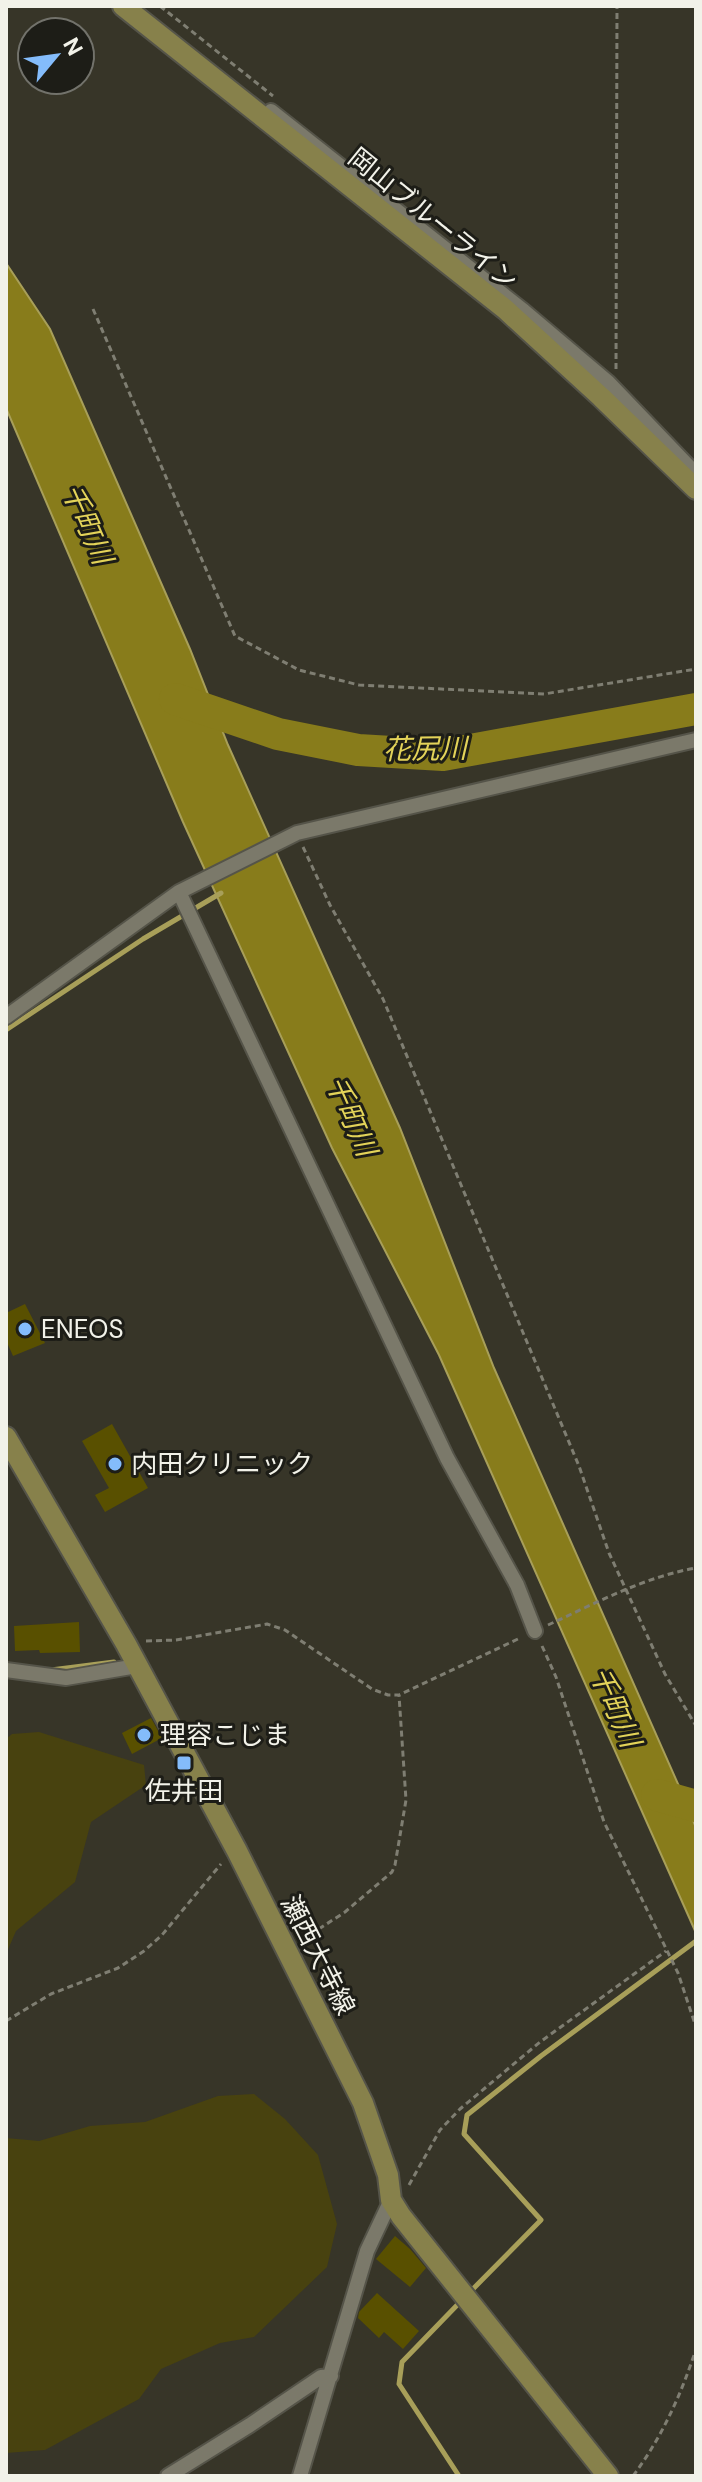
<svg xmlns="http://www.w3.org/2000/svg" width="702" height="2482" font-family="'DM Sans','Noto Sans JP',sans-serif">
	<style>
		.green { fill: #48420f }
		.water { fill: #887c1b; stroke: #a89f59; stroke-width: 2 }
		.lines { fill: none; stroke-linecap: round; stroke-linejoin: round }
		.stream { stroke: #a89f59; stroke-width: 5 }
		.river { stroke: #887c1b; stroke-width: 32 }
		.building { fill: #595000 }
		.street-casing { stroke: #555449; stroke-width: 18 }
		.secondary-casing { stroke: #555449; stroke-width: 24 }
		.path { stroke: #7f7e72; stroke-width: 3; stroke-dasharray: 6 4; stroke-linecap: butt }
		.street { stroke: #7b796a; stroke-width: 14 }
		.secondary { stroke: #87814b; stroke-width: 20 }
		.poi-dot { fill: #84bcfb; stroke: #1d1d17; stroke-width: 3 }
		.labels { text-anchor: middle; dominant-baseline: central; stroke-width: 6; stroke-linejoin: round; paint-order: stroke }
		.street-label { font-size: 26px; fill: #f2f2e9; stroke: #1d1d17 }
		.poi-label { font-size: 26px; fill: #f2f2e9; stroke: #1d1d17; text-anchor: start }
		.water-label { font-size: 28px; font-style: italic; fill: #e3d359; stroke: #1d1d17 }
	</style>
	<rect width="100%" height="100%" fill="#373528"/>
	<!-- green -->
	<path class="green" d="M39,1732L144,1765L146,1785L91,1822L75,1882L16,1931L6,1954V1739L12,1734Z
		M254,2094L285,2119L318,2155L337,2224L327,2267L254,2337L220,2343L161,2369L139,2399L45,2450L6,2453V2138L39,2141L90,2126L145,2122L218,2096Z"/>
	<!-- water -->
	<path class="water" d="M6,263L50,329L190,649L228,745L400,1128L494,1368L682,1793L696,1828V1933L439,1355L332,1148L183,822L6,408Z"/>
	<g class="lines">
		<!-- stream -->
		<path class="stream" d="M6,1030L143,939L221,893
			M51,1670L114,1662
			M470,2292L541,2220L464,2134L467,2115L541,2056L696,1941
			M459,2476L399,2384L402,2362L463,2299"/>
		<!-- river -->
		<path class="river" d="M175,699L278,734L358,750L443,755L696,709
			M657,1795L696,1806"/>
	</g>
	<!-- building -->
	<path class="building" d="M25,1304L45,1343L13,1356L6,1340V1313Z
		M112,1424L148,1488L105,1512L95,1495L109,1488L82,1441Z
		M79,1622L80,1652L40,1653L39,1650L15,1651L14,1626Z
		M151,1718L162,1738L132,1754L122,1733Z
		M395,2236L410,2249L426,2268L410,2287L376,2259Z
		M377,2293L419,2331L403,2349L384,2332L379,2338L358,2318L359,2312Z"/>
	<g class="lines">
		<!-- street casing -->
		<g class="street-casing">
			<path id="street" d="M271,111L524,311L608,382L696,474
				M179,892L297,833L696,740
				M6,1017L179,892L447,1458L517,1585L535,1631
				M6,1670L66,1678L137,1666
				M168,2476L250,2425L321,2377L331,2376
				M300,2476L367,2251L391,2200"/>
		</g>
		<!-- secondary casing -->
		<g class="secondary-casing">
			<path id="secondary" d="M123,6L505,309L601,397L696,489
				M6,1437L126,1644L237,1851L363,2103L388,2175L391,2200L401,2216L608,2476"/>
		</g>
		<!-- path -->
		<path class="path" d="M160,6L273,96
			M93,309L235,636L299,670L359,685L544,694L696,669
			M616,369L617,6
			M303,847L330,905L383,999L579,1466L609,1553L665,1674L696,1726
			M548,1625C596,1603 644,1577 696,1568
			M146,1641L176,1640L267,1624L285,1630L372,1689L388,1695H399L520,1638
			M542,1646L556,1677L604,1822L678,1973L696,2027
			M302,1940L345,1912L392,1872L395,1865L406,1800L399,1695
			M6,2021L51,1994L118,1968L144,1951L162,1935L221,1864
			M409,2185L440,2130L460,2109L540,2042L666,1951
			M633,2476C662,2437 681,2395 696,2349"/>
		<!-- street -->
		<use href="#street" class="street"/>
		<!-- secondary -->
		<use href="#secondary" class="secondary"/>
	</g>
	<!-- markers -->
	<g class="poi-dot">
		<circle cx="25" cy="1329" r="8"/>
		<circle cx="115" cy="1464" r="8"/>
		<circle cx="144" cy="1735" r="8"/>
		<rect x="176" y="1755" width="16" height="16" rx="4"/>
	</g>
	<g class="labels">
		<!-- street labels -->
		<g class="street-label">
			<text transform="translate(433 219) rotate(39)">岡山ブルーライン</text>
			<text transform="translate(318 1955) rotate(63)">瀬西大寺線</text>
		</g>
		<!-- poi labels -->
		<g class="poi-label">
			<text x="41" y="1329">ENEOS</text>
			<text x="131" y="1464">内田クリニック</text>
			<text x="160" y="1735">理容こじま</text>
			<text x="184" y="1791" text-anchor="middle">佐井田</text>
		</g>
		<!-- water labels -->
		<g class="water-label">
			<text transform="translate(87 524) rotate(66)">千町川</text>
			<text transform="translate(425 749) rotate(-1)">花尻川</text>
			<text transform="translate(351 1116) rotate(66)">千町川</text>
			<text transform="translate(615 1707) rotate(66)">千町川</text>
		</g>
	</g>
	<!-- border -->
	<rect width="702" height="2482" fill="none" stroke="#f2f2e9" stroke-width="16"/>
	<!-- north arrow -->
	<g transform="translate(56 56) rotate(61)"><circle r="38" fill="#1d1d17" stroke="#72726b" stroke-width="2"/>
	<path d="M0-6L14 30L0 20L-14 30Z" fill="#84bcfb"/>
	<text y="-12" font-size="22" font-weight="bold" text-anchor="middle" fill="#f2f2e9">N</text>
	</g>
</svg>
